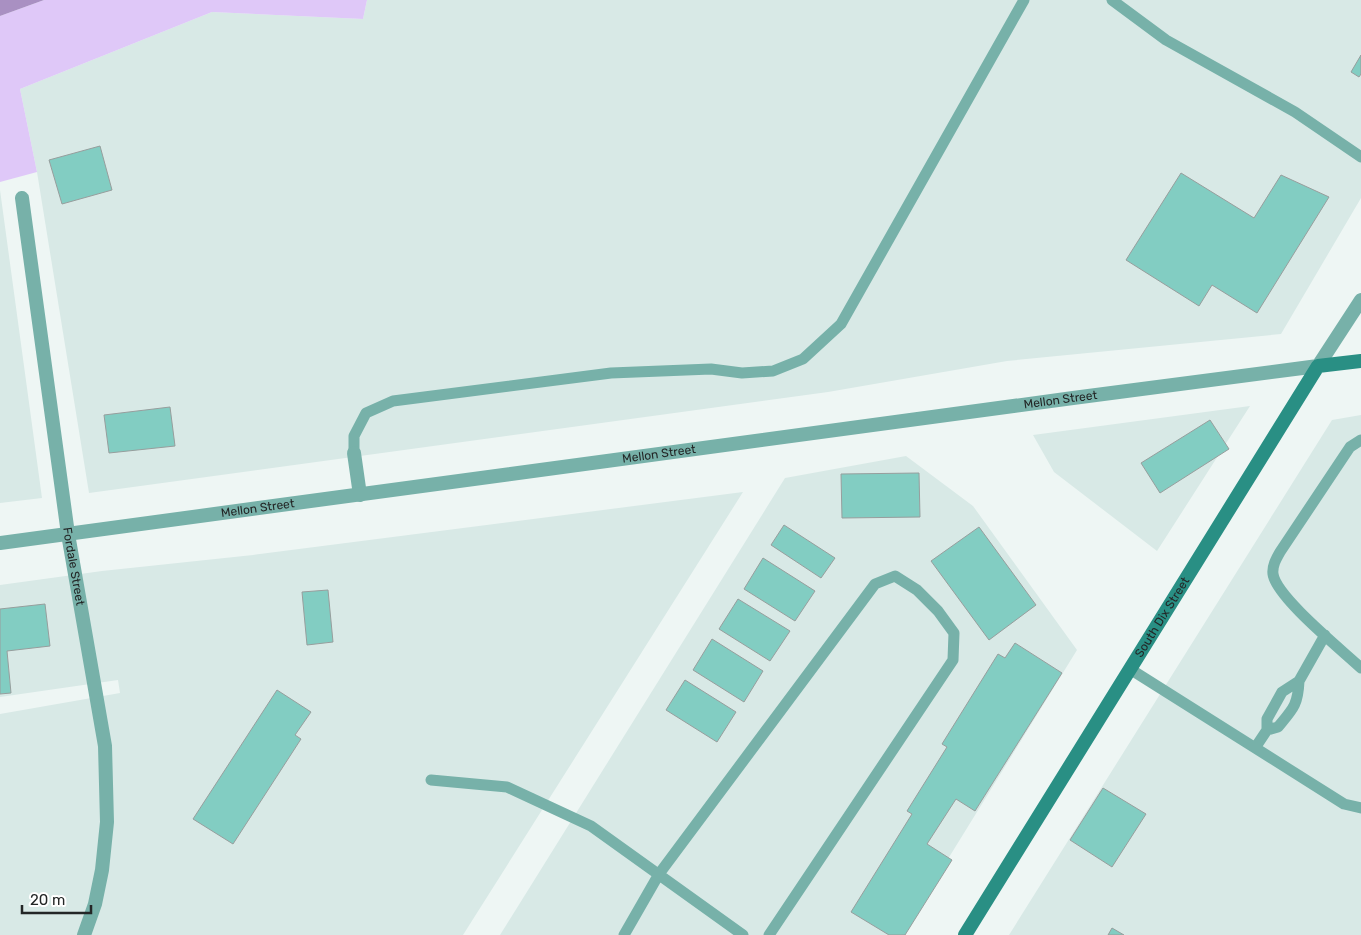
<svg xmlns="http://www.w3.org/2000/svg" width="1361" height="935" font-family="Rubik,sans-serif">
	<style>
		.built { fill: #d8e9e6 }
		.green { fill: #dfc8f8 }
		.water { fill: #a990c2 }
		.building { fill: #82cdc2; stroke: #979e9d }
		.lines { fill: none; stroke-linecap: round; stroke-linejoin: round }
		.service { stroke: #77b1a9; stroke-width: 11 }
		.minor { stroke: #77b1a9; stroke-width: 14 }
		.tertiary { stroke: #77b1a9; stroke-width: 14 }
		.secondary { stroke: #298f84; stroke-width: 14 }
		.labels { text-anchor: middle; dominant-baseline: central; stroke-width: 4.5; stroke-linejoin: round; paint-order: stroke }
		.street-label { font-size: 12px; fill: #232626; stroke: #fff }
	</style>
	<rect width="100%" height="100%" fill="#eef6f4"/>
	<!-- built -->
	<path class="built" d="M367,0H1361V198L1281,334L1007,361L828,392L89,493L37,172L20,89L212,12L363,19Z
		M0,190L42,498L0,503Z
		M1250,406L1157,551L1054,472L1033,435Z
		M1361,415V935H1009L1332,420Z
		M906,456L973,506L1077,650L901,935H500L785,478Z
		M743,492L463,935H0V714L120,693L118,680L0,697V585L102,571L253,555Z"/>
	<!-- green -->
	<path class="green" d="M44,0H367L363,19L212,12L20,89L37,172L0,182V16Z"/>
	<!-- water -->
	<path class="water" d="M0,0H44L0,16Z"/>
	<!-- building -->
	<path class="building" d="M1361,55V74L1359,77L1351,72Z
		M100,146L112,190L62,204L49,160Z
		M1181,173L1254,218L1281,175L1329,197L1257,313L1212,285L1199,306L1126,260Z
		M170,407L175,446L109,453L104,415Z
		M1210,420L1229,449L1160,493L1141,463Z
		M919,473L920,517L842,518L841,474Z
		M784,525L835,558L821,578L771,545Z
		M979,527L1036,605L989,640L931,561Z
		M763,558L815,591L795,621L744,589Z
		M328,590L333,642L307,645L302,592Z
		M738,599L790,631L770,661L719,629Z
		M45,604L50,646L7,651L11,693L0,694V609Z
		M712,639L763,671L744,702L693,670Z
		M1015,643L1062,673L975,811L956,799L927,844L952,860L905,935H889L851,912L912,814L907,811L947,747L942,744L998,654L1005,658Z
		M685,680L736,712L717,742L666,710Z
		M277,690L311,712L295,735L301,739L233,844L193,819Z
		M1103,788L1146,814L1112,867L1070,840Z
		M1112,928L1124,935H1108Z"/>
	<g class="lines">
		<!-- service -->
		<path class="service" d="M1112,0L1166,40L1295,112L1361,157
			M1361,440L1350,447L1280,552C1276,559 1272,566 1273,574C1276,597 1342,650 1361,668
			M354,453V436L366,413L393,401L611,373L711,369L742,373L773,371L803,359L841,324L1024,0
			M1130,669L1344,804L1361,808
			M1267,730L1278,727C1293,709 1298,705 1299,681
			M1255,748L1267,730V719L1282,692L1299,681L1325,635
			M431,780L507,787L591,826L743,935
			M624,935L659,874L875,584L895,576L917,590L938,611L954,633L953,660L769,935"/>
		<!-- minor -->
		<g class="minor">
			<path id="s1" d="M22,198L68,534L105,746L107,822L102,870L95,904L84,935"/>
			<path d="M354,453L360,495"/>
		</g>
		<!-- tertiary -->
		<path class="tertiary" id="s2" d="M0,543L1073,398L1318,366L1361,300"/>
		<!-- secondary -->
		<path class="secondary" id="s3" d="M965,935L1318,366L1361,361"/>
	</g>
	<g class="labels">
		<!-- street labels -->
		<g class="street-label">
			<text stroke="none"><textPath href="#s2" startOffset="1070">Mellon Street</textPath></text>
			<text stroke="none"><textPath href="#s2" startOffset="665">Mellon Street</textPath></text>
			<text stroke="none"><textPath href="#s2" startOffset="260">Mellon Street</textPath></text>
			<text stroke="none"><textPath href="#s1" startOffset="372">Fordale Street</textPath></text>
			<text stroke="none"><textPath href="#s3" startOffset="374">South Dix Street</textPath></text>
		</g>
	</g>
	<!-- scale -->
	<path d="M22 905v8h69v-8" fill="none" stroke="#232626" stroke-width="2.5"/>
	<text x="30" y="905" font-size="15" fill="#232626" stroke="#ffffff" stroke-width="4" paint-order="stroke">20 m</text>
</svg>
